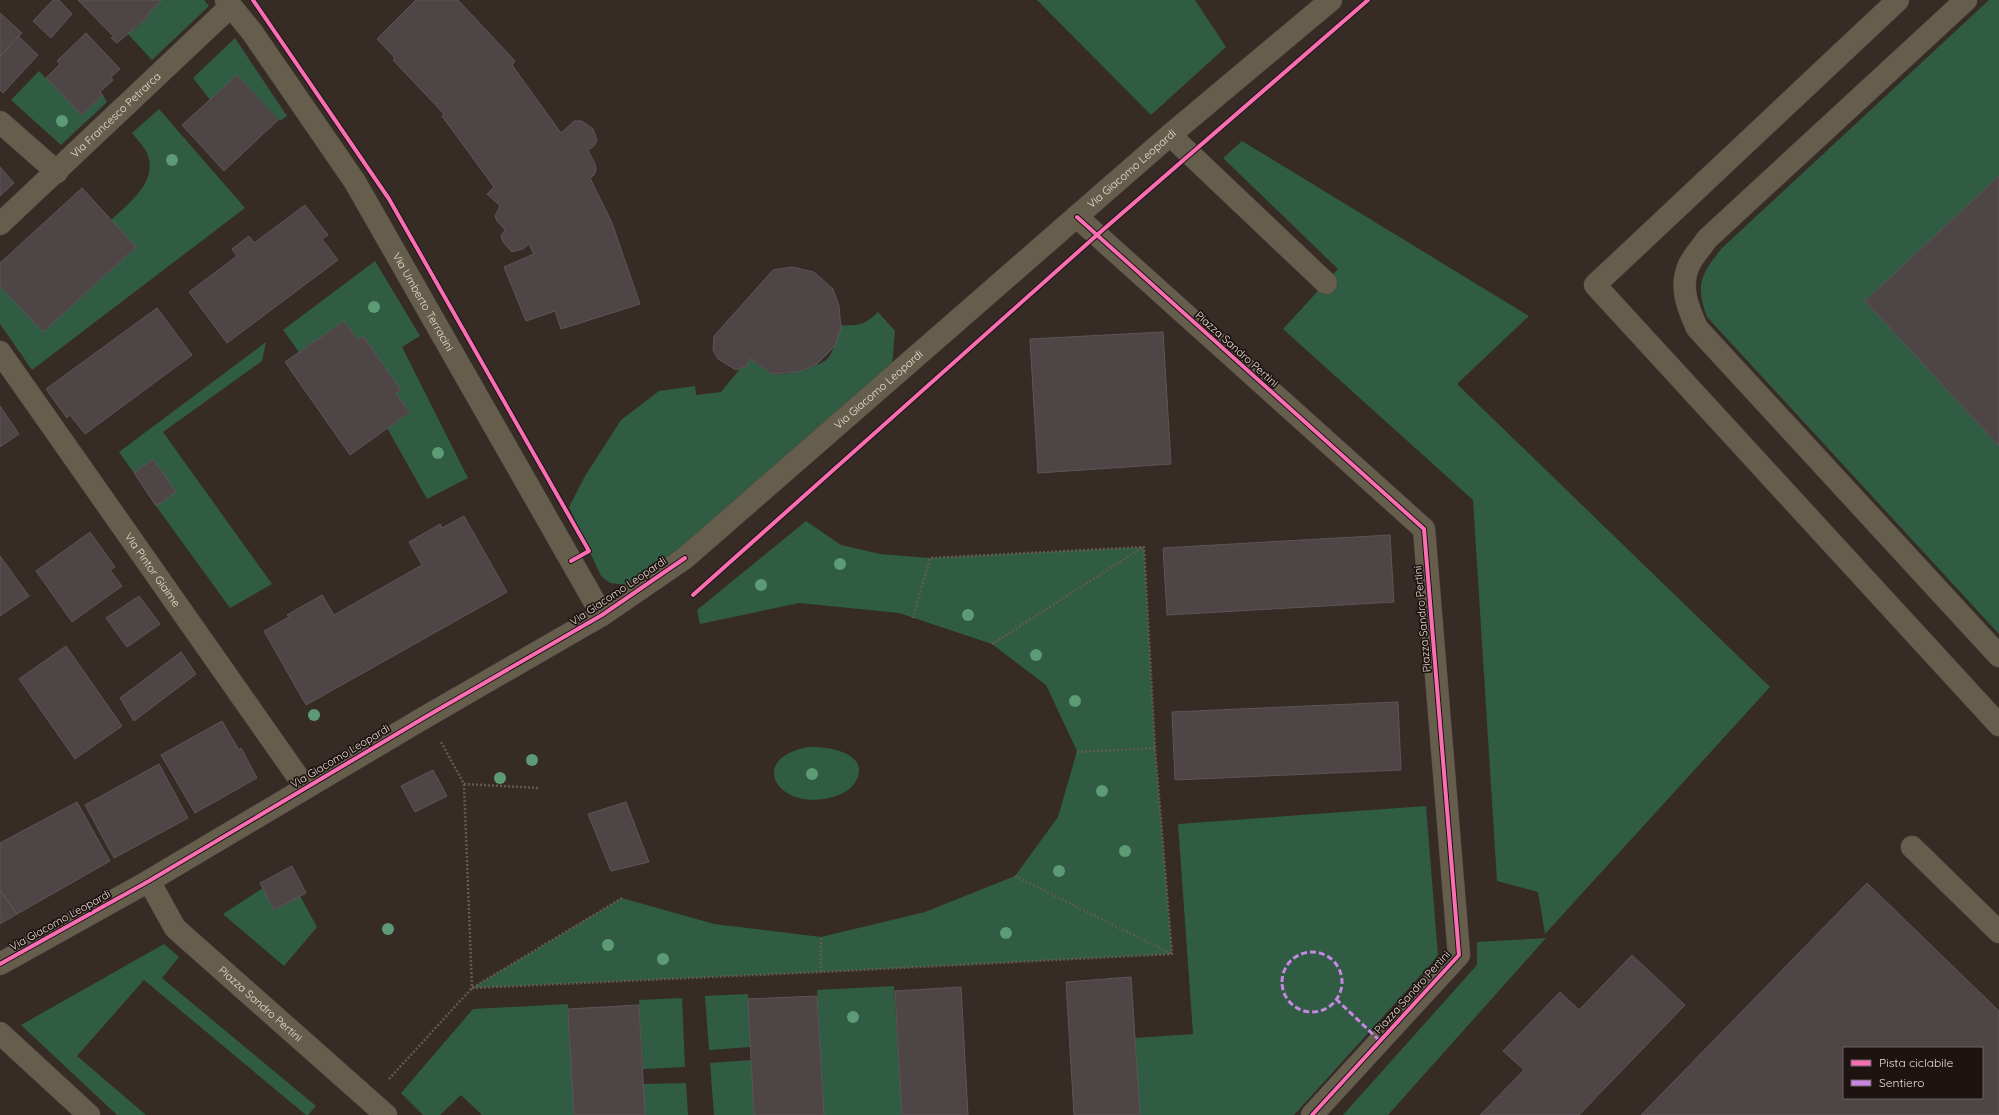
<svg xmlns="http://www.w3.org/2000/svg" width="1999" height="1115" font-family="Quicksand,sans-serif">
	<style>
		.green { fill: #2f5c43 }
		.building { fill: #4d4546; stroke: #5e5557; fill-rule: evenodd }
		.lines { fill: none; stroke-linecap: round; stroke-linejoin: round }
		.minor-casing { stroke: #524844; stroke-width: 23 }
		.path { stroke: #625a4f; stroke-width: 2.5; stroke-dasharray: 2 2; stroke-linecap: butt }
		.minor { stroke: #665e4d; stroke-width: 22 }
		.quiet { stroke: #c787e3; stroke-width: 3; stroke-dasharray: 6 3; stroke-linecap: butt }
		.cycleway-casing { stroke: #1d1310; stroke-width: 6 }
		.cycleway { stroke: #f96db3; stroke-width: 4 }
		.tree { fill: #5c9b75 }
		.labels { text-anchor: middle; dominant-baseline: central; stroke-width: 3.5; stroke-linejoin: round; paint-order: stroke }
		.street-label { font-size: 11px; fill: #eadcd6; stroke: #1d1310 }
	</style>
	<rect width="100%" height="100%" fill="#372b26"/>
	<!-- green -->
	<path class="green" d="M162,0H204L209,6L152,60L127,33L133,28L135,29L149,16L148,14Z
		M1037,0H1195L1226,47L1151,115Z
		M1989,0H1999V176L1865,301L1999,446V634L1707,317C1695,284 1701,274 1722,248Z
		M235,38L287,116L280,121L237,75L210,100L193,78Z
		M39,71L82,115L103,95L107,102L61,145L11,100Z
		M159,109L245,208L32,370L0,324V286L43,332L136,247L111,220C129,203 159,181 147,153C144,146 137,140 132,133Z
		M1242,141L1529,316L1457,384L1770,687L1545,934L1538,892L1497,881L1473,500L1283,329L1338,269L1223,158Z
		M375,261L420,336L402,347L468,478L427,499L387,428L410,413L396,394L401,390L363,336L358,340L344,321L299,352L283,330Z
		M878,312L895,331L892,367L669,560L627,585L610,583L601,576L569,507L585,476L621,420L659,391L695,386L696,395L721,392L740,369L747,366L750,359C757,363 766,372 774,374C786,376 822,367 829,357C835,348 837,336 840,325C858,326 865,325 878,312Z
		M266,342L262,361L163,432L272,584L230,608L156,506L153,460L134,473L119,452Z
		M806,521L841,545L880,554L930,558L1144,547L1155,748L1172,954L821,972L472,988L622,898L714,924L821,937L925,912L1015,876L1058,817L1077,751L1046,685L992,644L899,613L799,603L700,624L697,610Z
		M809,747C826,746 869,752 857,779C853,788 845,793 836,796C779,815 744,758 809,747Z
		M1426,806L1438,956L1294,1115H1140L1135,1038L1193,1034L1178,824Z
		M263,888L274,910L300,896L317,927L284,966L223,914Z
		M1546,938L1388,1115H1343L1477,965V942Z
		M164,944L179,957L162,978L316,1106L308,1115H306L144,980L77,1056L146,1115H117L21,1025Z
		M894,986L902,1115H824L817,990Z
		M748,994L751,1047L709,1050L705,996Z
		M682,998L685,1067L643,1069L639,1000Z
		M568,1004L574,1115H482L461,1095L440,1115H423L401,1093L473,1009Z
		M751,1060L754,1115H714L710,1063Z
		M686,1083L688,1115H645L643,1084Z"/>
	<!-- building -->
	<path class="building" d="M53,0H59L72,14L51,38L33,21Z
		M78,0H162L148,14L149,16L117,43L111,38L114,37Z
		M416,0H458L515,61L512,65L561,133L574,121H582L593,129L597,140L594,146L588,150L595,164L596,170L594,175L590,178L612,223L640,304L561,329L555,311L526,321L504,267L534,254L529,244L523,249L512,252L503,242L501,236L505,230L497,221L495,216L500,206L487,194L494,187L442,116L444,114L393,60L395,58L377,39Z
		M0,13L22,33L0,56Z
		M86,33L120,69L111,77L113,80L100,92L103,95L82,115L46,78L60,64L57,61Z
		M18,36L38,55L3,93L0,90V56Z
		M237,75L278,120L224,171L182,125Z
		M0,167L14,183L0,196Z
		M1999,176V446L1865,301Z
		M82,188L136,247L43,332L0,286V263Z
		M305,205L328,235L322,239L338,260L227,343L189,292L237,256L232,249L249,236L254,243Z
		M792,267L814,272L833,289L839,306L841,328L835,346L816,365L797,372L773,374L750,359L747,366L736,370L718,359L713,350L714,336L773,270Z
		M157,308L192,355L85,434L70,415L67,418L46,389Z
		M344,321L358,340L363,336L401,390L396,394L410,412L350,455L285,362Z
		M1163,332L1171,464L1038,473L1030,339Z
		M0,406L19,434L0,447Z
		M153,459L176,492L156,506L134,473Z
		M464,516L507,592L306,705L264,631L289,617L287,615L322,595L334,615L422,565L409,542L440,524L442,528Z
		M90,532L115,567L110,570L122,586L72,622L36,571Z
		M1390,535L1394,602L1167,615L1163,548Z
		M0,556L29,596L0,616Z
		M139,596L160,624L127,647L106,618Z
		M66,646L122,726L75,759L19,679Z
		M181,652L196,674L134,721L120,698Z
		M1398,702L1401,770L1175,780L1172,712Z
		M222,721L239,750L241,748L257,778L195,813L161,755Z
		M159,764L188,818L114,858L85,805Z
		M433,770L447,796L415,812L401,786Z
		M77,802L110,861L17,914L0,890V843Z
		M626,802L649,862L611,871L588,814Z
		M292,866L306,893L274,910L260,883Z
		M1867,883L1999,1011V1115H1641ZM1844,1048H1982V1098H1844Z
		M0,890L17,914L0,924Z
		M1632,955L1685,1005L1579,1115H1480L1524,1070L1503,1051L1560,992L1579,1010Z
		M1131,977L1140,1115H1074L1066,982Z
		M961,987L968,1115H902L895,991Z
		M817,996L824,1115H754L748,999Z
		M639,1005L645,1115H574L568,1009Z"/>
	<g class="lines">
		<!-- minor casing -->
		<g class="minor-casing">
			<g id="minor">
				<path id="s1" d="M226,0L252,32L355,182L602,615"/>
				<path d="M1898,0L1595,285L1999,725"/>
				<path d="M1966,0L1707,239C1702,247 1693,256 1689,265C1679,287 1688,308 1697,328L1999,656"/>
				<path d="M0,122L57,172"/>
				<path d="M1170,135L1326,283"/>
				<path d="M1077,217L1424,529L1459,955L1312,1115"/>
				<path id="s2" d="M0,224L231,6"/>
				<path id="s3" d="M0,352L305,787"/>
				<path d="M1912,847L1999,932"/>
				<path id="s4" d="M149,881L175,928L386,1115"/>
				<path id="s5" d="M0,964L149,881L427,716L602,615L685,558L1170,135L1331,0"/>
				<path d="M0,1033L89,1115"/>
			</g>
		</g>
		<!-- path -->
		<path class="path" d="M992,644L1143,547
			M441,742L464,784L472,988L821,972L1172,954L1155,748L1144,547L930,558L913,618
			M1077,752L1155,748
			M464,784L539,788
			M1015,876L1172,954
			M821,972V937
			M389,1079L472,988L622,898"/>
		<!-- minor -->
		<use href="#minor" class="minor"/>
		<!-- quiet -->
		<path class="quiet" d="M1282 982a30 30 0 1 1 60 0a30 30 0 1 1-60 0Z
			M1336,999L1380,1041"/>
		<!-- cycleway casing -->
		<g class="cycleway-casing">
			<path id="cycleway" d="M253,0L389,199L589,551L571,561
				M1077,217L1424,529L1459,955L1312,1115
				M693,595L1097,235L1368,0
				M0,964L149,881L427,716L602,615L685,558"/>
		</g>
		<!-- cycleway -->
		<use href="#cycleway" class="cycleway"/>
	</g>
	<!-- trees -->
	<g class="tree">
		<circle cx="62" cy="121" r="6"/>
		<circle cx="172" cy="160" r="6"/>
		<circle cx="374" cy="307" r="6"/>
		<circle cx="438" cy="453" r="6"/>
		<circle cx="840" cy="564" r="6"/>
		<circle cx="761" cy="585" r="6"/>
		<circle cx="968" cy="615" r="6"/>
		<circle cx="1036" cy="655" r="6"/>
		<circle cx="1075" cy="701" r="6"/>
		<circle cx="314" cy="715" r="6"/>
		<circle cx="532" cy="760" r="6"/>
		<circle cx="812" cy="774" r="6"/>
		<circle cx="500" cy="778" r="6"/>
		<circle cx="1102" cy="791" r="6"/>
		<circle cx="1125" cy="851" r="6"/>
		<circle cx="1059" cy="871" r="6"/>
		<circle cx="388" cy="929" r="6"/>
		<circle cx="1006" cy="933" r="6"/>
		<circle cx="608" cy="945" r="6"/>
		<circle cx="663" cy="959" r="6"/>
		<circle cx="853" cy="1017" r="6"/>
	</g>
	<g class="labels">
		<!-- street labels -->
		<g class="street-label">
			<text stroke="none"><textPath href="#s2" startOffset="159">Via Francesco Petrarca</textPath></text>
			<text stroke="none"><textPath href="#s5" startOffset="1389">Via Giacomo Leopardi</textPath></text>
			<text stroke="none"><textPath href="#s1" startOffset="361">Via Umberto Terracini</textPath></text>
			<text transform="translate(1237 349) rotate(42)">Piazza Sandro Pertini</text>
			<text stroke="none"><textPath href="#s5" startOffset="1053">Via Giacomo Leopardi</textPath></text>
			<text stroke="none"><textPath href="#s3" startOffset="266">Via Pintor Giaime</textPath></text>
			<text transform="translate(618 591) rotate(-34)">Via Giacomo Leopardi</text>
			<text transform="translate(1422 619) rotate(-95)">Piazza Sandro Pertini</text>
			<text transform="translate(340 756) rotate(-31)">Via Giacomo Leopardi</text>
			<text transform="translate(60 920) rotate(-29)">Via Giacomo Leopardi</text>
			<text transform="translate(1412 992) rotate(-48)">Piazza Sandro Pertini</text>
			<text stroke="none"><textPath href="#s4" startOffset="168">Piazza Sandro Pertini</textPath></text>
		</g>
	</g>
	<!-- legend -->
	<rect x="1843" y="1047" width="140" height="52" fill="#1d1310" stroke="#6f635f"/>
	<rect x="1851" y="1060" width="20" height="6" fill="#f96db3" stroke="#6f635f"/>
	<text x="1879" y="1067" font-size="12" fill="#eadcd6">Pista ciclabile</text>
	<rect x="1851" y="1080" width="20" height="6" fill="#c787e3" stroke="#6f635f"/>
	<text x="1879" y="1087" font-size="12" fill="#eadcd6">Sentiero</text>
</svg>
